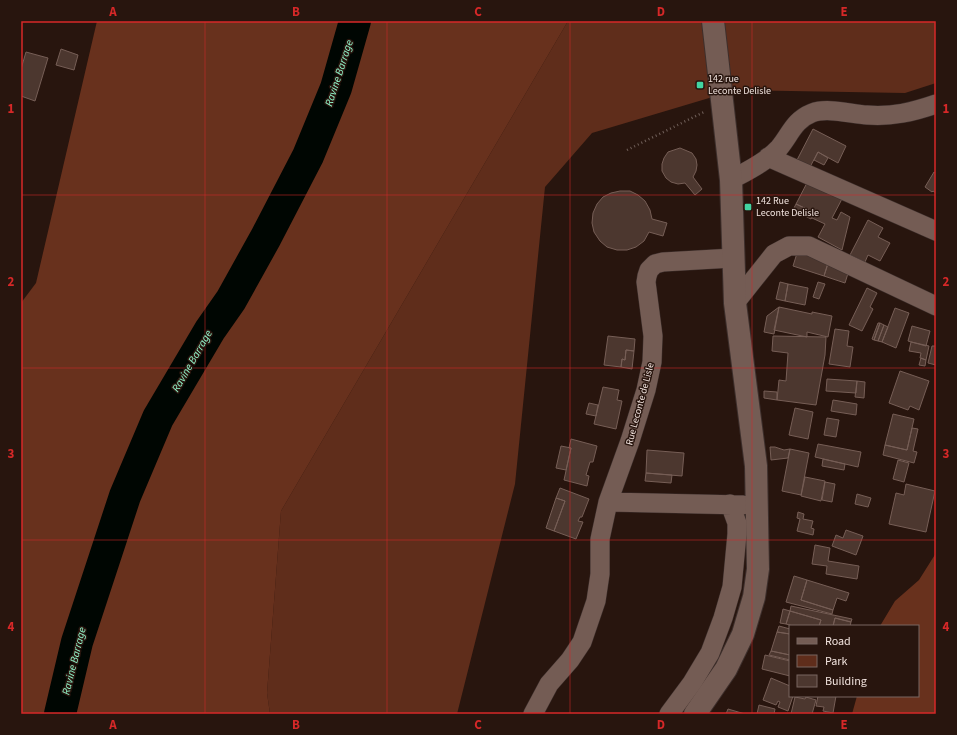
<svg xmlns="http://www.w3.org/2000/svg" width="957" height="735" font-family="'Source Sans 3',sans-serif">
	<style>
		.green { fill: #5f2d1b }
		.forest { fill: #68311d }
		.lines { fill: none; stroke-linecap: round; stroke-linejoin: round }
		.river { stroke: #000602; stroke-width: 32 }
		.building { fill: #4c372f; stroke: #765e56 }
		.street-casing { stroke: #3d2f2c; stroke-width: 20 }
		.secondary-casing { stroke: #3d2f2c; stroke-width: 24 }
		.path { stroke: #71605a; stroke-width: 2.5; stroke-dasharray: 1 3; stroke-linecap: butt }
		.street { stroke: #745c54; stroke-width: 19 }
		.secondary { stroke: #745c54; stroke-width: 22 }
		.grid { fill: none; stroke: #d62828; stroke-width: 1; stroke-opacity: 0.55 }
		.poi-dot { fill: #42d4a1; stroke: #28150e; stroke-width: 1.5 }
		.labels { text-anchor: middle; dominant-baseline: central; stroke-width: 3; stroke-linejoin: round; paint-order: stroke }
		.poi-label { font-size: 10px; fill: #f1e3de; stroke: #28150e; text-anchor: start }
		.street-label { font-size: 10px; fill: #f1e3de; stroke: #28150e }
		.water-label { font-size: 11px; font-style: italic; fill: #93face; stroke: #28150e }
		.neatline { fill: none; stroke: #d62828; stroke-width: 1.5 }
		.grid-label { font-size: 13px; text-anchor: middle; font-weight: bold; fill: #d62828 }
	</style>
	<rect width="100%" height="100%" fill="#28150e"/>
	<!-- green -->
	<path class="green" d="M568,21H936V83L905,93L736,90L592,133L545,187L515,484L457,714H270L267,693L281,511Z"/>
	<!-- forest -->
	<path class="forest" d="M97,21H568L281,511L267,693L270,714H21V303L36,283Z
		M936,553V714H852L857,696H918V626H880L895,601L919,580Z"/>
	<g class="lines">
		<!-- river -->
		<path class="river" d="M60,714L77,642L125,496L158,418L210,330L231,300L266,237L308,156L336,88L355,21"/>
	</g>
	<!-- building -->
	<path class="building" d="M61,49L78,55L74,70L56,65Z
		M26,52L48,58L35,101L21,96V69Z
		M813,129L846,146L838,163L818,152L810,167L797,160Z
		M680,148L692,153L696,159L697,165L696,171L693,177L702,189L695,195L685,183L678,184L671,182L666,178L662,171V164L664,158L668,152Z
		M818,152L828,158L824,165L814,160Z
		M934,172L936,173V193L933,191L932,192L925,187Z
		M809,179L843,197L832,218L837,220L841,212L850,217L842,250L818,237L825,224L812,218L815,213L796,204Z
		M620,191H630L638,195L645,201L650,210L652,219L667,223L663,236L649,232L644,241L636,247L627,250H617L607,247L600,241L594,232L592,223L593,213L597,204L603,197L611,193Z
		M796,204L815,213L811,219L793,210Z
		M868,220L883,228L878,237L890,243L880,261L868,255L865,262L850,255Z
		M798,250L829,260L824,276L793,266Z
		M829,260L850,267L845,283L824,276Z
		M780,282L788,284L785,301L776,299Z
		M818,282L825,284L819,299L813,297Z
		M788,284L808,288L805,305L785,301Z
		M867,288L877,293L870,307L873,309L862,331L849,325Z
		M779,307L774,334L764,332L767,316Z
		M779,307L812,314V312L832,316L828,337L807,332V337L774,330Z
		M895,308L909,313L896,348L882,342Z
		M878,323H880L874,340L872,339Z
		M880,323L884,325L878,341L874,340Z
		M884,325L888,327L882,342L878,341Z
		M912,326L930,331L926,346L908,341Z
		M835,329L849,331L847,346L853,347L850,367L829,364Z
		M608,336L635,339L634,351L626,350L625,360L622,359L621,367L604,365Z
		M773,336L826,337L825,355L816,405L777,400L779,380L786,381L788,353L772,351Z
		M911,342L929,346L926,360L920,358L921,353L909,351Z
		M932,346H936V365L928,363Z
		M626,350L634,351L632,369L621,367L622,359L625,360Z
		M921,358L926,360L925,366L919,365Z
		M900,371L929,381L919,410L910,406L908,410L889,403Z
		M827,379L857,381L856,393L826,391Z
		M857,381L865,382L864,398L855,397Z
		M603,387L619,390L617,400L622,401L616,429L594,424Z
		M764,391L777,392V400L764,398Z
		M833,400L857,404L856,415L831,411Z
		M589,403L598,405L596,416L586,414Z
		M795,408L813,412L808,439L789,435Z
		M893,414L914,419L907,450L885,445Z
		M827,418L839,420L836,437L824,435Z
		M912,428L918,429L913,451L917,452L914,463L883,455L885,445L907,450Z
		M571,439L597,446L593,462H590L586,475L589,476L587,486L564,480L571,448H569Z
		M818,444L861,452L858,467L815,457Z
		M561,446L571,448L566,470L556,468Z
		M770,447H775L784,450L790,449L788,458L771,460Z
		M790,449L809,453L801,495L782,491Z
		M647,450L684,453L682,476L646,473Z
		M823,459L845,464L844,470L822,466Z
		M898,460L909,463L904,482L893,479Z
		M646,473L672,475L671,483L645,481Z
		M805,477L825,481L821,501L801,496Z
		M825,482L835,484L832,502L822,500Z
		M906,484L935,491L926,532L889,524L896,493L904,495Z
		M560,488L589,499L582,517H580L578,521L583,522L576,539L554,531L565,501L556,498Z
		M857,494L871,498L868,507L855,504Z
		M556,498L565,501L554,531L546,528Z
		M798,512L804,514L803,519L813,521L811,528L814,529L813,535L797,531L800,519L797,518Z
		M846,530L863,536L856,555L832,546L836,535L843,538Z
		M815,545L830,548L828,561L859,566L857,579L826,574L827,566L812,564Z
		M794,576L807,580L801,600L833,610L832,614L786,602Z
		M807,580L849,593L846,601L837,598L833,610L801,600Z
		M791,606L852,619L851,622L835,618L833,626H819L821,620L790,611Z
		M783,609L790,611L786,624L780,623Z
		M790,611L821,620L819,626H793L786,624Z
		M835,618L851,622L850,626H833Z
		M779,626L790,629V634L777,632Z
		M777,632L790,634V655L771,651Z
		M771,651L790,655V660L769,655Z
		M765,655L790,661V676L762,669Z
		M771,678L790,686V696H793L788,711L778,707L780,702L778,701L776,705L763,700Z
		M818,696H836L833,713L823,711L824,707L816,706Z
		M795,697L805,699L806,697L816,700L812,714H791Z
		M759,705L775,709L774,714H757Z
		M728,709L745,714H726Z"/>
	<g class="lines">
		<!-- street casing -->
		<g class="street-casing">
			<path id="street" d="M768,157L936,231
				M731,180C747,171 766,162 779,148C790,135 794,120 812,113C827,107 851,114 867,115C892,117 913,112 936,104
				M735,303L774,254L789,246H809L936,306
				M608,502L743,505
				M533,714L549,684L570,660L582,642L596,601L600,574V539L608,502L630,441L646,390L652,362L653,336L646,282L647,276L649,270L655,264L663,262L733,258
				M669,714L692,683L710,653L723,618L732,587L737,534V523L730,504"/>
		</g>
		<!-- secondary casing -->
		<g class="secondary-casing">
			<path id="secondary" d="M695,714L726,669L743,634L754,597L758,569L756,466L735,303L731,180L713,21"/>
		</g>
		<!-- path -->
		<path class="path" d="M627,150L704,112"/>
		<!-- street -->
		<use href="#street" class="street"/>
		<!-- secondary -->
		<use href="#secondary" class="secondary"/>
	</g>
	<!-- grid -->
	<path class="grid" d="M205,21V714M387,21V714M570,21V714M752,21V714M21,195H936M21,368H936M21,540H936"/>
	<!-- markers -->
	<g class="poi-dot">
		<rect x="696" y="81" width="8" height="8" rx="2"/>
		<rect x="744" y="203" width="8" height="8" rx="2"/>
	</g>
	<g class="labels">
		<!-- poi labels -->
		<g class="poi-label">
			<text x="708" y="79">142 rue<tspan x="708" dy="12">Leconte Delisle</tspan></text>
			<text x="756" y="201">142 Rue<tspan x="756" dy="12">Leconte Delisle</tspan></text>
		</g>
		<!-- street labels -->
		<g class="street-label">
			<text transform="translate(640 404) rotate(-75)">Rue Leconte de Lisle</text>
		</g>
		<!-- water labels -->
		<g class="water-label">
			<text transform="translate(339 73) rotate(-72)">Ravine Barrage</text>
			<text transform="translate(192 361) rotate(-60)">Ravine Barrage</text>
			<text transform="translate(74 661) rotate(-76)">Ravine Barrage</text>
		</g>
	</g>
	<!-- border -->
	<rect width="957" height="735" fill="none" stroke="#28150e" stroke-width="44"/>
	<!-- legend -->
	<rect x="789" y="625" width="130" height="72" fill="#28150e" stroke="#786761"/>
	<rect x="797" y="638" width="20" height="6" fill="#745c54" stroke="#786761"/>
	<text x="825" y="645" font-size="12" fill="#f1e3de">Road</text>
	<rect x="797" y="655" width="20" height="12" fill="#5f2d1b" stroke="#786761"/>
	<text x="825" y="665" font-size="12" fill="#f1e3de">Park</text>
	<rect x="797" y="675" width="20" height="12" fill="#4c372f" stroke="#786761"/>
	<text x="825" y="685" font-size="12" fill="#f1e3de">Building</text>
	<rect x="22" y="22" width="913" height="691" class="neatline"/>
	<g class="grid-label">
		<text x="113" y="16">A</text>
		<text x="296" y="16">B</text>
		<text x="478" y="16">C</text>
		<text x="661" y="16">D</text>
		<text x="844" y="16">E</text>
		<text x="11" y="113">1</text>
		<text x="946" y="113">1</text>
		<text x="11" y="286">2</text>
		<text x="946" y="286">2</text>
		<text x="11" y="458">3</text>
		<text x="946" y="458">3</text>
		<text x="11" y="631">4</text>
		<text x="946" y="631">4</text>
		<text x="113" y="729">A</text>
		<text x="296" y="729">B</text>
		<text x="478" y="729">C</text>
		<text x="661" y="729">D</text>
		<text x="844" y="729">E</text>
	</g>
</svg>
